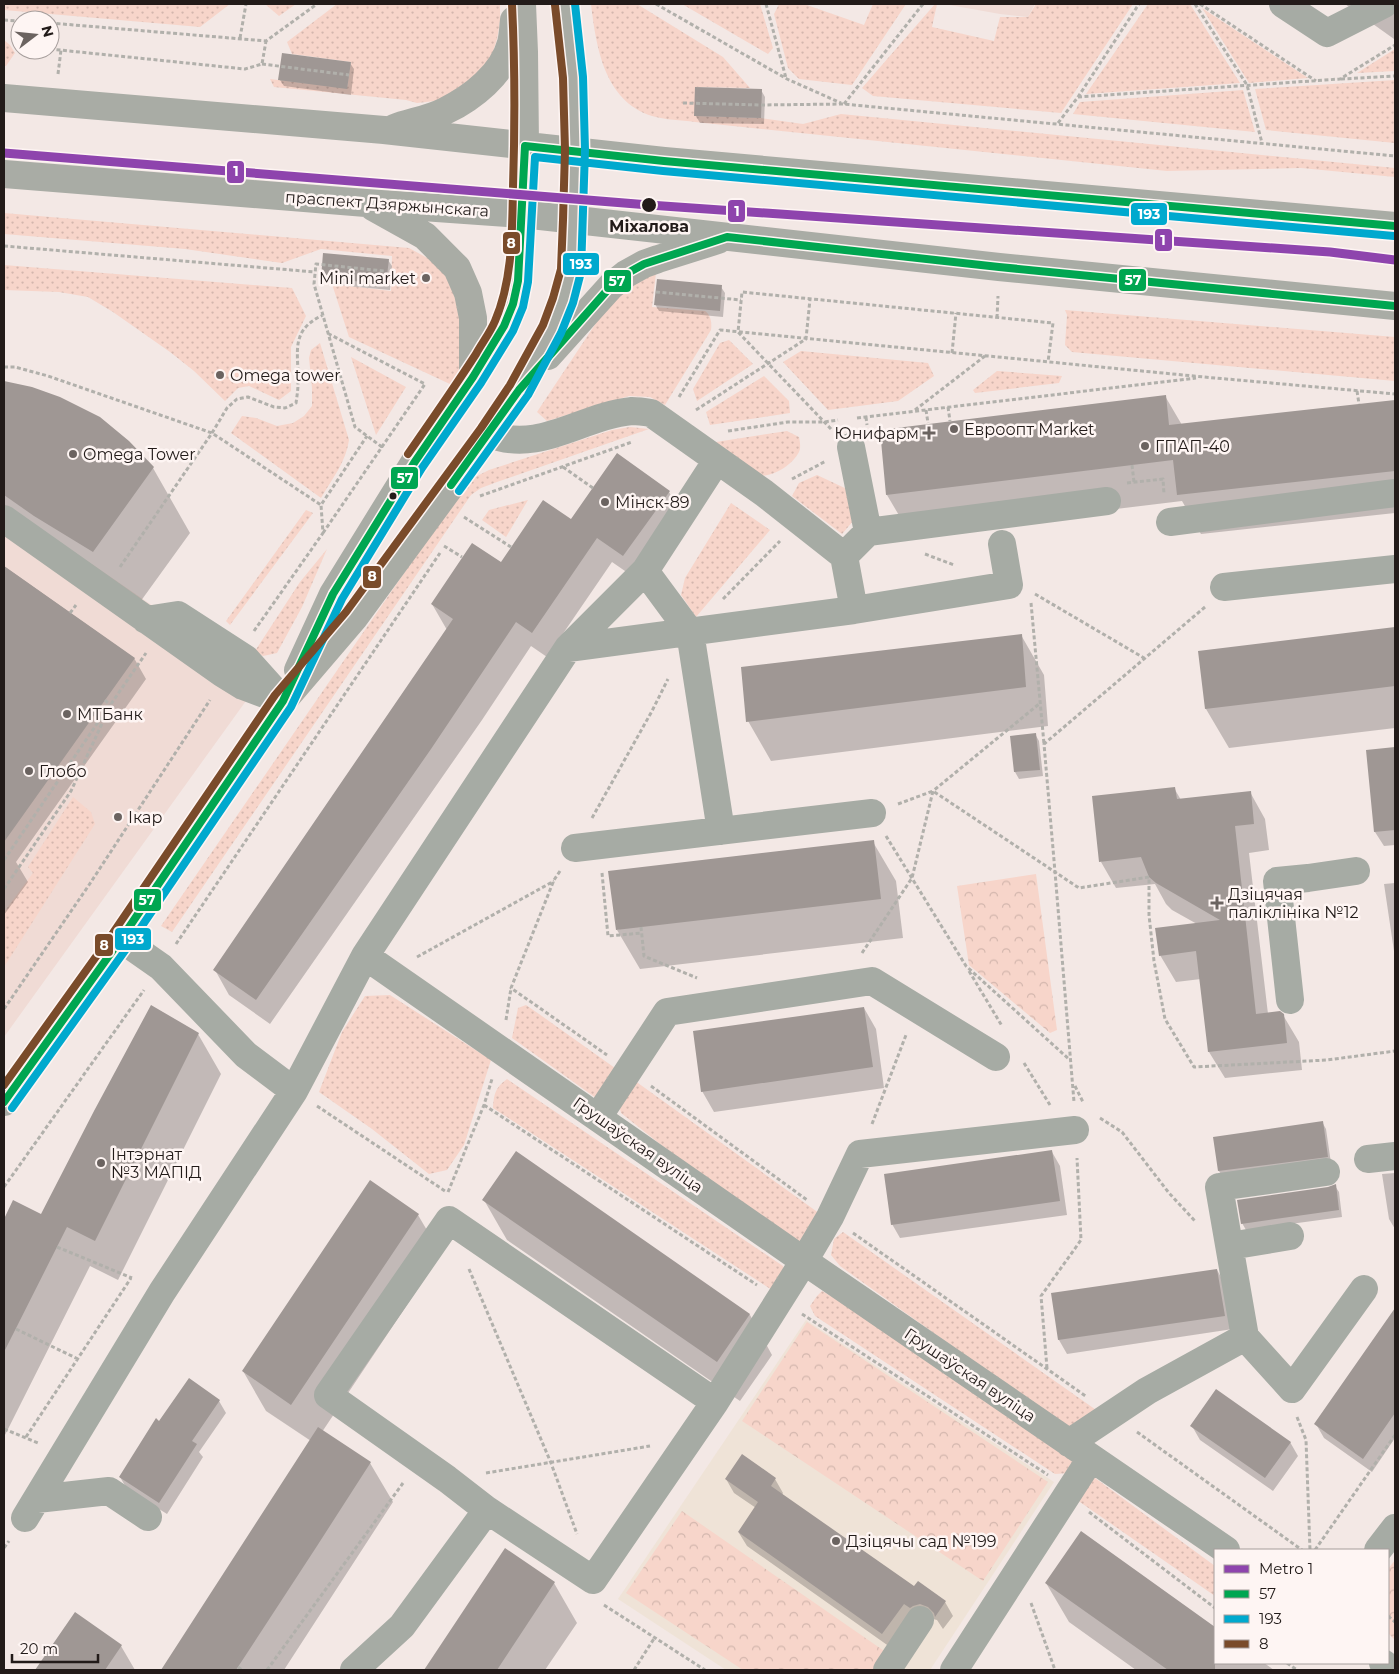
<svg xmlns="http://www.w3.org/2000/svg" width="1399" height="1674" font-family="Montserrat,sans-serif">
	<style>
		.built { fill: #f0dbd5 }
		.education { fill: #efe3d7 }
		.grass { fill: url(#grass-dots) }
		.park { fill: url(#park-crowns) }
		.shadow { fill: #0003 }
		.building { fill: #9f9794 }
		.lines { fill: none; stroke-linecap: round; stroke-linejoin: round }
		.path { stroke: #b1b0ab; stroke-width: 3; stroke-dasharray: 4 2.5; stroke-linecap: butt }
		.minor { stroke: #a6aba4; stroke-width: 28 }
		.major { stroke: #a9aca5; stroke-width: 28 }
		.bus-1-casing { stroke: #fef5f3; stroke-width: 11 }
		.bus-2-casing { stroke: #fef5f3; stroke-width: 11 }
		.bus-3-casing { stroke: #fef5f3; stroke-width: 11 }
		.bus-1 { stroke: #00a651; stroke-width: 8 }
		.bus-2 { stroke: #00a9ce; stroke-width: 8 }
		.bus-3 { stroke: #7a4b2a; stroke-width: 8 }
		.metro-1-casing { stroke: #fef5f3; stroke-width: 12 }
		.metro-1 { stroke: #8e44ad; stroke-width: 9 }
		.stop-dot { fill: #221b19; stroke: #fef5f3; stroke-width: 2 }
		.poi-dot { fill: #6b6360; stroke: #fef5f3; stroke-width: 2 }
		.labels { text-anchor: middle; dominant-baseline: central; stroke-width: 5; stroke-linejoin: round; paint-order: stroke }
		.street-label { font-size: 16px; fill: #221b19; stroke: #fef5f3 }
		.stop-label { font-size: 16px; font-weight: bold; fill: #221b19; stroke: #fef5f3 }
		.poi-label { font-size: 16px; fill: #221b19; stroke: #fef5f3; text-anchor: start }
		.line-badge { stroke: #fef5f3; stroke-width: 2 }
		.badge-label { font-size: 14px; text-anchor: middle; font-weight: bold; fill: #fff }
	</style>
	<defs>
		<pattern id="grass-dots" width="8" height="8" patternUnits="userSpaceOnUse" patternTransform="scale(1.25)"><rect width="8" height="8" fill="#f7d5ca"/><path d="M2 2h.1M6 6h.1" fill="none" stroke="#d3b6ad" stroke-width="1.8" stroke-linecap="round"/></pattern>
		<pattern id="park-crowns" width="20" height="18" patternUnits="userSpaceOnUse" patternTransform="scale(1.25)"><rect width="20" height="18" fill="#f7d5ca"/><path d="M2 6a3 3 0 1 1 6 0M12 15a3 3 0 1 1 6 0" fill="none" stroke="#d3b6ad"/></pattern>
	</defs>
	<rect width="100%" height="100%" fill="#f3e8e5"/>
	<!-- built -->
	<path class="built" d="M944,4H1035L1028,17L1000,14Z
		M4,504L261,680L4,1037Z"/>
	<!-- education -->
	<path class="education" d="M806,1320L1054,1482L930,1670H726L618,1599Z"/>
	<!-- grass -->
	<path class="grass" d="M4,4H230L200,27L4,10Z
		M265,4H296L279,16Z
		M337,4H500V21L497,39L492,55L485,68L443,100L417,103L406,100L274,87L270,79L347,88L351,62L292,54L287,42Z
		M591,4H637L723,57L750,88L695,87V116L761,118L803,124L841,114L1395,168V177L1301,168L1167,171L695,122C681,120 665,120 652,116C604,101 596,46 591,4Z
		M682,4H760L773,48L768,54Z
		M779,4H804L864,25L873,4H906L852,85L799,79L788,68L774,14Z
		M935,4H937L932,27L994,41L1000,17H1028L1036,4H1133L1061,113L873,96L862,88Z
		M1148,4H1190L1240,83L1086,94Z
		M1202,8L1308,78L1249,83Z
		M4,40L10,45L15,53L6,66H4Z
		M1395,49V71L1357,73Z
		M1395,80V143L1266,130L1255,89Z
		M1243,90L1255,132L1073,114L1080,102Z
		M4,213L409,248L431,260L444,270L457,292L467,355L452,385L349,337L332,284L391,291L392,256L321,249L282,263L185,249L4,234Z
		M4,265L292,288L306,316L291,347V391L279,400L249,386L238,388L225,401L194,371L170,352L113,312L88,297L59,292L4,290Z
		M656,273L652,307L705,311C711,315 712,323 711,330L665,405L650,397L629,396L547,421L537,412L612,299L621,291Z
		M1065,310L1395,337V381L1072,352L1065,345L1067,315Z
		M729,340L753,364L697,401L693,389L720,343Z
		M320,343L349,440C346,462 332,479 321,498L231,433L242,416L256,418L277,426L293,423L304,416L312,406V388L309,358L311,350Z
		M801,351L928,363L934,376L898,401L828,410L783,362Z
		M351,357L406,387L376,435Z
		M997,371L1062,376L1059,383L975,393L973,390Z
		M764,376L789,401L790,413L710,425L706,412Z
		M630,427L649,429L497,482L481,488L471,495L172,932L161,926L462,489L475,477L489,470L612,430Z
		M787,431L799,437C800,442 801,448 799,452C792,466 768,481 752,474C745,470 724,449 716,442Z
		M817,475L849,490L854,520L842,534L792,496L799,483Z
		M528,500L506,537L482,520L489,510Z
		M731,503L770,530L696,617L681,595L685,578Z
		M306,510L313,513L230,625L226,621Z
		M327,549L302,607L277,653L263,656L255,651L300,582Z
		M73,797L91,812L95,824L4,967V912L33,873L28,867Z
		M390,995L491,1060L464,1145L447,1170L429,1174L372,1129L319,1092L342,1032L365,996Z
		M526,1005L539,1014L622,1073L596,1098L512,1038L518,1008Z
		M631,1078L823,1216L804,1245L670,1152L621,1113L618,1101Z
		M507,1079L783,1266L786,1277L778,1294L493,1108C494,1094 495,1088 507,1079Z
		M843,1232L1099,1412L1071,1431L840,1266L831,1255L834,1239Z
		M822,1291L842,1302L1074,1459L1071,1473L1055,1474L815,1316L810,1306L817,1296Z
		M1091,1475L1215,1566V1596L1077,1500Z"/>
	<!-- park -->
	<path class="park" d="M1036,874L1057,1030L1050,1033L969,965L957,886Z
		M807,1322L1048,1482L983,1581L742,1421Z
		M682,1511L890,1655L879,1670H743L626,1593Z
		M1395,1560V1640L1388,1633V1569Z"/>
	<!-- shadow -->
	<path class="shadow" d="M1345,4H1395V37L1394,39Z
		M350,63L354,69L351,95L284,86L280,80Z
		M761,90L765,97L764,124L700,123L696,116Z
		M388,260L392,266L390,290L326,284L322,277Z
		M721,287L725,293L723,317L659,311L655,304Z
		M4,384H13L153,468L190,533L130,616L4,534Z
		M1165,396L1182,425L1395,401V513L1201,534L1182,501L910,534L887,495L881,431Z
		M669,492L683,516L638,580L612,562L547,657L531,646L482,720L270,1024L229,995L215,970L447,630L432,604L501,564Z
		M4,566L134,658L146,679L16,862L28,882L4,915Z
		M1395,628V728L1229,748L1206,709L1199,652Z
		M1021,635L1044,675L1048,726L771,761L748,721Z
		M1035,734L1039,741L1043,776L1019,779L1015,772L1011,737Z
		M1395,749V845L1384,846L1375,832L1367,751Z
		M1174,788L1181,800L1250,792L1265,819L1269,850L1249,853L1268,1014L1283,1015L1299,1042L1302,1070L1225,1078L1209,1052L1201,979L1176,982L1160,955L1197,924L1172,910L1166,904L1155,884L1116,888L1101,862Z
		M873,842L896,881L903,938L640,969L617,930Z
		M1395,883V958L1384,884Z
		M864,1008L876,1029L884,1088L714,1112L702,1091Z
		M198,1034L221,1074L118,1280L90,1266L4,1437V1222L14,1202L42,1216Z
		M1322,1122L1326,1129L1331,1163L1223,1178L1219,1171L1214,1138Z
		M1052,1152L1060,1166L1067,1215L900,1238L892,1224Z
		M516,1153L750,1315L772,1355L740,1401L507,1240L484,1200Z
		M1395,1173V1229L1389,1219L1382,1174Z
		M1335,1186L1339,1192L1342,1217L1246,1230L1242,1223Z
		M418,1215L441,1254L322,1432L370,1463L393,1502L284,1670H162L311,1441L266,1411L243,1371Z
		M1217,1270L1225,1284L1233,1329L1067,1354L1059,1340L1053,1295Z
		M1395,1310V1438L1372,1472L1324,1438L1316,1424Z
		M189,1380L219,1401L226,1413L199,1452L203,1457L167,1514L127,1489L120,1477Z
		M1192,1426L1290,1442L1298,1456L1273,1491L1200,1440Z
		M726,1479H775L783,1493L782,1495L914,1588L945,1602L953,1616L943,1629L937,1620L929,1618L890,1647L747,1546L739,1533L756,1508L734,1493Z
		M1082,1533L1215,1628V1663H1264L1274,1670H1136L1069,1622L1046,1583Z
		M506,1550L554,1583L577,1623L545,1670H425Z
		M75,1614L121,1646L135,1670H36Z"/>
	<!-- building -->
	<path class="building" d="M282,53L351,62L347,89L278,80Z
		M695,87L762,89L761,118L694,116Z
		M323,253L389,259L386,284L321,278Z
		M657,279L722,285L720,311L654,305Z
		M4,381L32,387L60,397L100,417L129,441L154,467L93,552L34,516L4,495Z
		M1166,395L1169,425L1395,400V471L1177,495L1173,460L886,495L880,430Z
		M617,453L670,491L623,556L597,538L532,633L516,622L431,749L256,1000L213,970L453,619L431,604L472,543L501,562L543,500L571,519Z
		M4,566L135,658L4,842Z
		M1395,627V686L1205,709L1198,651Z
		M1022,634L1026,687L746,722L741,667Z
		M1036,733L1040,770L1014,772L1010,736Z
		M1395,747V830L1374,832L1366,750Z
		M1175,787L1177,799L1251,791L1254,824L1235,826L1256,1014L1280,1011L1284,1014L1287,1043L1208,1052L1196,951L1159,956L1155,928L1220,920L1156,883L1149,877L1141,857L1099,862L1092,796Z
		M874,840L881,899L616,930L608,871Z
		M151,1005L199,1033L95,1241L67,1227L4,1352V1219L13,1200L41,1214L94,1111Z
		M864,1007L873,1067L701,1092L693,1031Z
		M1323,1121L1328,1157L1218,1171L1213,1137Z
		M1052,1150L1060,1201L891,1225L884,1174Z
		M516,1151L750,1314L717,1362L482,1200Z
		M370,1180L419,1214L291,1405L242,1371Z
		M1336,1184L1339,1210L1241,1224L1237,1200L1328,1187Z
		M1217,1269L1225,1316L1058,1340L1051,1293Z
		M1395,1308V1413L1363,1459L1314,1424Z
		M189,1378L220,1400L192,1441L197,1444L159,1503L119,1477L156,1418L159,1421Z
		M1216,1389L1291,1442L1265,1478L1190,1426Z
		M318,1427L371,1462L317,1546L236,1670H161Z
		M742,1454L776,1478L771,1486L914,1586L918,1581L946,1601L935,1617L934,1613L928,1607L920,1604L913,1606L910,1608L904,1604L882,1634L738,1532L758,1502L725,1479Z
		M1081,1531L1215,1627V1670H1168L1045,1583Z
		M505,1548L555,1582L497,1670H424Z
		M75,1612L122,1645L105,1670H35Z"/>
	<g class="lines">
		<!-- path -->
		<path class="path" d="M656,4L787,79L841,103
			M766,4L786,78
			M1195,4L1247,85L1262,143
			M1200,4L1316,81
			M4,20L20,21
			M50,23L266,41L317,4
			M240,38L246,4
			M50,49L245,69L262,64L266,41
			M262,64L349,75
			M58,74L61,50
			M1341,79L1395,76
			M1078,97L1340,79L1395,45
			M683,103L761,105L843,104L1395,156
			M844,104L923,4
			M1058,123L1078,97L1139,4
			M4,246L315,272
			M656,292L741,300
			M997,318L998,296
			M952,353L956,313
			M4,367H15L48,376L212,433L321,505
			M1357,391L1359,404
			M679,397L720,330L1204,377L1395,394
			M948,407L950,421
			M696,410L806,339L810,299
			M915,410L985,356
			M926,410L928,423
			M866,417L867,425
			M857,418L1196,378
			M831,429L738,332L742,292L1053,323L1048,362
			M728,431L788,422H824L838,420
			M382,447L355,427L314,284L316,264L384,271
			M1132,465L1134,482
			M563,467L593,488
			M792,479L826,461
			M1127,483L1163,479L1164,494
			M480,496L632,442
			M464,517L511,547
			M323,533L425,384L329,334
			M444,546L462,557
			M925,554L954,565
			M120,567L212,433L227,408L237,399L248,397L274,407L285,408L296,403C297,396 298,390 298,383C299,352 289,331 323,315
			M1035,594L1144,658
			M723,599L780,541
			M1031,603L1044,744
			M1205,607L1044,744L1055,872L1079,888L1149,877V915L1154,961L1165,1019L1194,1067L1327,1060L1395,1051
			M70,613L76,605
			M254,631L323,533L321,505L367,436
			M105,700L110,705
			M898,804L933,791L1055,872L1074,1102
			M592,818L652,711L668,679
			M886,836L966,966L1071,1061
			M4,860L105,712
			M560,871L554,880L511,988L607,1055
			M602,873L608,936L642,933
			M4,889L71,791L111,704L146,653
			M641,927L644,956L697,978
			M176,944L440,553
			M862,953L912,878L933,791L1039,704
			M417,957L554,881
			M969,971L1002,1026
			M4,1009L89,885L210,700
			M506,1020L511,988
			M1024,1063L1050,1105
			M651,1086L807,1200
			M1075,1086L1083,1102
			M484,1105L757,1285
			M317,1106L445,1191
			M1100,1118L1122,1132L1169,1193L1195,1221
			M872,1124L906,1035
			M4,1187L144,990
			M448,1192L484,1105L492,1079
			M853,1233L1087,1397
			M57,1247L132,1278
			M469,1269L551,1463L577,1534
			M802,1314L1048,1475
			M16,1329L78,1359
			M1047,1368L1041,1296L1081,1240L1077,1158
			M1297,1417L1306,1440L1310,1550
			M4,1429L38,1443
			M1137,1432L1302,1550
			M26,1437L131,1278
			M486,1473L650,1446
			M1089,1512L1215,1608
			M4,1548L9,1541
			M1315,1550L1395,1435
			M1031,1603L1055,1670
			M604,1605L705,1670
			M1388,1616L1395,1622
			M1287,1663L1297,1670
			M238,1667L242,1670
			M267,1670L403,1483
			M634,1670L655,1637"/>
		<!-- minor -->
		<path class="minor" d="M1283,4L1327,33L1384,4
			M489,434C540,454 581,416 632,411C638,411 645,412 651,413L764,493L844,556L868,532L1107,501
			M851,447L868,532
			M4,519L222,673L243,686L283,701
			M1170,522L1395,493
			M844,556L854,610
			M645,571L690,632L721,831
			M1224,587L1395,569
			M146,620L178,615L246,659L281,698
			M568,648L854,610L1009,585L1002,544
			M575,848L872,813
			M121,939L161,967L246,1055L294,1091L365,956L804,1261L1226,1550
			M365,956L568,648L645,571L717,460
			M1290,1000L1277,881L1308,878L1356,871
			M598,1117L667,1012L872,981L996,1057
			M1368,1159L1395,1156
			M1230,1246L1290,1236
			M1245,1337L1219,1187L1326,1172
			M1069,1443L1147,1391L1245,1337L1292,1389L1364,1289
			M37,1499L109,1491L148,1517
			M487,1510L447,1479L328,1395L449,1220L715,1402
			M25,1518L162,1292L294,1091
			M1378,1550L1395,1528
			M1383,1663L1392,1670
			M354,1670L402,1626L487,1510L593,1580L715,1402L804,1261L830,1217L860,1154L1075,1130
			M887,1670L920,1620
			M954,1670L1091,1458"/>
		<!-- major -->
		<path class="major" d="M4,98L384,130L664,161L1395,226
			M394,128C410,122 430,119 445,111C472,98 503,74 511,43C513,36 513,28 514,20
			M4,174L366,203L522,214L999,267L1395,306
			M373,207L425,236L457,268L468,293L473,318V377
			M548,356L611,286L626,274L644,264L658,259L718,240
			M298,670L333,594L414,463L473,377L504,326L513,304L518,281L522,214L525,146L524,52L522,4
			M4,1102L121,939L283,701L354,618L489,434L519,390L552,329L563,301L571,270L573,220L575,150L573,77L565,4"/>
		<!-- bus-1 casing -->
		<g class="bus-1-casing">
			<path id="bus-1" d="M451,485L519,390L611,286L626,274L644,264L727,237L999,267L1395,306
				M4,1102L121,939L283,701L333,594L414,463L473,377L504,326L513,304L518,281L525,146L664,161L1395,226"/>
		</g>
		<!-- bus-2 casing -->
		<g class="bus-2-casing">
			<path id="bus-2" d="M459,491L528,395L561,333L573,303L581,272L585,150L583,77L575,4
				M12,1108L129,945L291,707L342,599L422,468L481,383L513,331L523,307L528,282L535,157L663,171L1394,236"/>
		</g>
		<!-- bus-3 casing -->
		<g class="bus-3-casing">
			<path id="bus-3" d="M408,454C431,421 454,388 476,354C482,343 490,333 495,321C513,279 512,231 513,187C515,126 515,65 512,4
				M4,1085L113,933L275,695L346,612L481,428L510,385L543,325L553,298L561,269L563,220L565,150L563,78L555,5"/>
		</g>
		<!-- bus-1 -->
		<use href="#bus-1" class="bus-1"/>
		<!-- bus-2 -->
		<use href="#bus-2" class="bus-2"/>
		<!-- bus-3 -->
		<use href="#bus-3" class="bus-3"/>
		<!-- metro-1 casing -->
		<g class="metro-1-casing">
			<path id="metro-1" d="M4,153L649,205L1330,252L1395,260"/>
		</g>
		<!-- metro-1 -->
		<use href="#metro-1" class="metro-1"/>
	</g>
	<!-- markers -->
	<g class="stop-dot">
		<circle cx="649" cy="205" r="8"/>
		<circle cx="393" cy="496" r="4.5"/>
	</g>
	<g class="poi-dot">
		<circle cx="426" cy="278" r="5"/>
		<circle cx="220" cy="375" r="5"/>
		<circle cx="954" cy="429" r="5"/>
		<path d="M926.5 425.5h5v5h5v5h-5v5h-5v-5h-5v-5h5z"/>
		<circle cx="1145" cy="446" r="5"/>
		<circle cx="73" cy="454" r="5"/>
		<circle cx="605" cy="502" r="5"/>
		<circle cx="67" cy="714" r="5"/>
		<circle cx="29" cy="771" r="5"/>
		<circle cx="118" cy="817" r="5"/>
		<path d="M1214.5 895.5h5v5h5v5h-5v5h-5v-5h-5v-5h5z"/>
		<circle cx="101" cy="1163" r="5"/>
		<circle cx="836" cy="1541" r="5"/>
	</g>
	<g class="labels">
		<!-- street labels -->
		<g class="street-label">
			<text transform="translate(387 204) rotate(4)">праспект Дзяржынскага</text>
			<text transform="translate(638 1145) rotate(35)">Грушаўская вуліца</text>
			<text transform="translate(970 1375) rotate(34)">Грушаўская вуліца</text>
		</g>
		<!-- stop labels -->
		<g class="stop-label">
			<text x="649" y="226">Міхалова</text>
		</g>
		<!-- poi labels -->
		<g class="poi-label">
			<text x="416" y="278" text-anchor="end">Mini market</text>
			<text x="230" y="375">Omega tower</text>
			<text x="964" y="429">Евроопт Market</text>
			<text x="919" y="433" text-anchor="end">Юнифарм</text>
			<text x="1155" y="446">ГПАП-40</text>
			<text x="83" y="454">Omega Tower</text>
			<text x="615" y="502">Мінск-89</text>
			<text x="77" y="714">МТБанк</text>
			<text x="39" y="771">Глобо</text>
			<text x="128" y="817">Ікар</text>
			<text x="1228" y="894">Дзіцячая<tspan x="1228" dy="18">паліклініка №12</tspan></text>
			<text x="111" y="1154">Інтэрнат<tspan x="111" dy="18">№3 МАПІД</tspan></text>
			<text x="846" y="1541">Дзіцячы сад №199</text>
		</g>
	</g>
	<g class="line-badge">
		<rect x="226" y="160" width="19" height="24" rx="5" fill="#8e44ad"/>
		<rect x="727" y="199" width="19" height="24" rx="5" fill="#8e44ad"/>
		<rect x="1130" y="202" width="38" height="24" rx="5" fill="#00a9ce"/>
		<rect x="1154" y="228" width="19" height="24" rx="5" fill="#8e44ad"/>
		<rect x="502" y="231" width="19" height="24" rx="5" fill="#7a4b2a"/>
		<rect x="562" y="252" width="38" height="24" rx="5" fill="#00a9ce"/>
		<rect x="1118" y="268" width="29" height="24" rx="5" fill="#00a651"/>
		<rect x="603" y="269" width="29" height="24" rx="5" fill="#00a651"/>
		<rect x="390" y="466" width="29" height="24" rx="5" fill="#00a651"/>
		<rect x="362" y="565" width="20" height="24" rx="5" fill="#7a4b2a"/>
		<rect x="133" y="888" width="29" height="24" rx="5" fill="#00a651"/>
		<rect x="114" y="927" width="38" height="24" rx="5" fill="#00a9ce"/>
		<rect x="94" y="933" width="20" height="24" rx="5" fill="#7a4b2a"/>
	</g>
	<g class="badge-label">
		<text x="236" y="176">1</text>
		<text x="737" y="216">1</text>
		<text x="1149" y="219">193</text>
		<text x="1163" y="245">1</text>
		<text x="511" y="248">8</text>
		<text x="581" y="269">193</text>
		<text x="1133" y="285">57</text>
		<text x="617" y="286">57</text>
		<text x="405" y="483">57</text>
		<text x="372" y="581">8</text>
		<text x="147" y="905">57</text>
		<text x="133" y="944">193</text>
		<text x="104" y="950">8</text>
	</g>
	<!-- border -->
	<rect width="1399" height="1674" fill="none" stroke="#221b19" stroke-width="10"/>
	<!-- legend -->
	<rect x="1214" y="1549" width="175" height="115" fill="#fef5f3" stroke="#a69e9c"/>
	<rect x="1224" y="1565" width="25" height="8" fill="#8e44ad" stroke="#a69e9c"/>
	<text x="1259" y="1574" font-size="15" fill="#221b19">Metro 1</text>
	<rect x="1224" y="1590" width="25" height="8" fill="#00a651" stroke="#a69e9c"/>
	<text x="1259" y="1599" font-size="15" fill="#221b19">57</text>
	<rect x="1224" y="1615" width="25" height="8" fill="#00a9ce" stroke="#a69e9c"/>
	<text x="1259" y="1624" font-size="15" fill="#221b19">193</text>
	<rect x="1224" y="1640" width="25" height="8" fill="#7a4b2a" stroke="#a69e9c"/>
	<text x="1259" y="1649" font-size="15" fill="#221b19">8</text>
	<!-- north arrow -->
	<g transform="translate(35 35) rotate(74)"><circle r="24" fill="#fef5f3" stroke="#a69e9c"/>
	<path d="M0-4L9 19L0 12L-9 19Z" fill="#6b6360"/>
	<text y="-8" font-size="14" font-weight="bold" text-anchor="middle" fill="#221b19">N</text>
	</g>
	<!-- scale -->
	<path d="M12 1654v8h86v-8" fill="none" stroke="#221b19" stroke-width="2.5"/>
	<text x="20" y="1654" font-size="15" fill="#221b19" stroke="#fef5f3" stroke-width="4" paint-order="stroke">20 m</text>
</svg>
